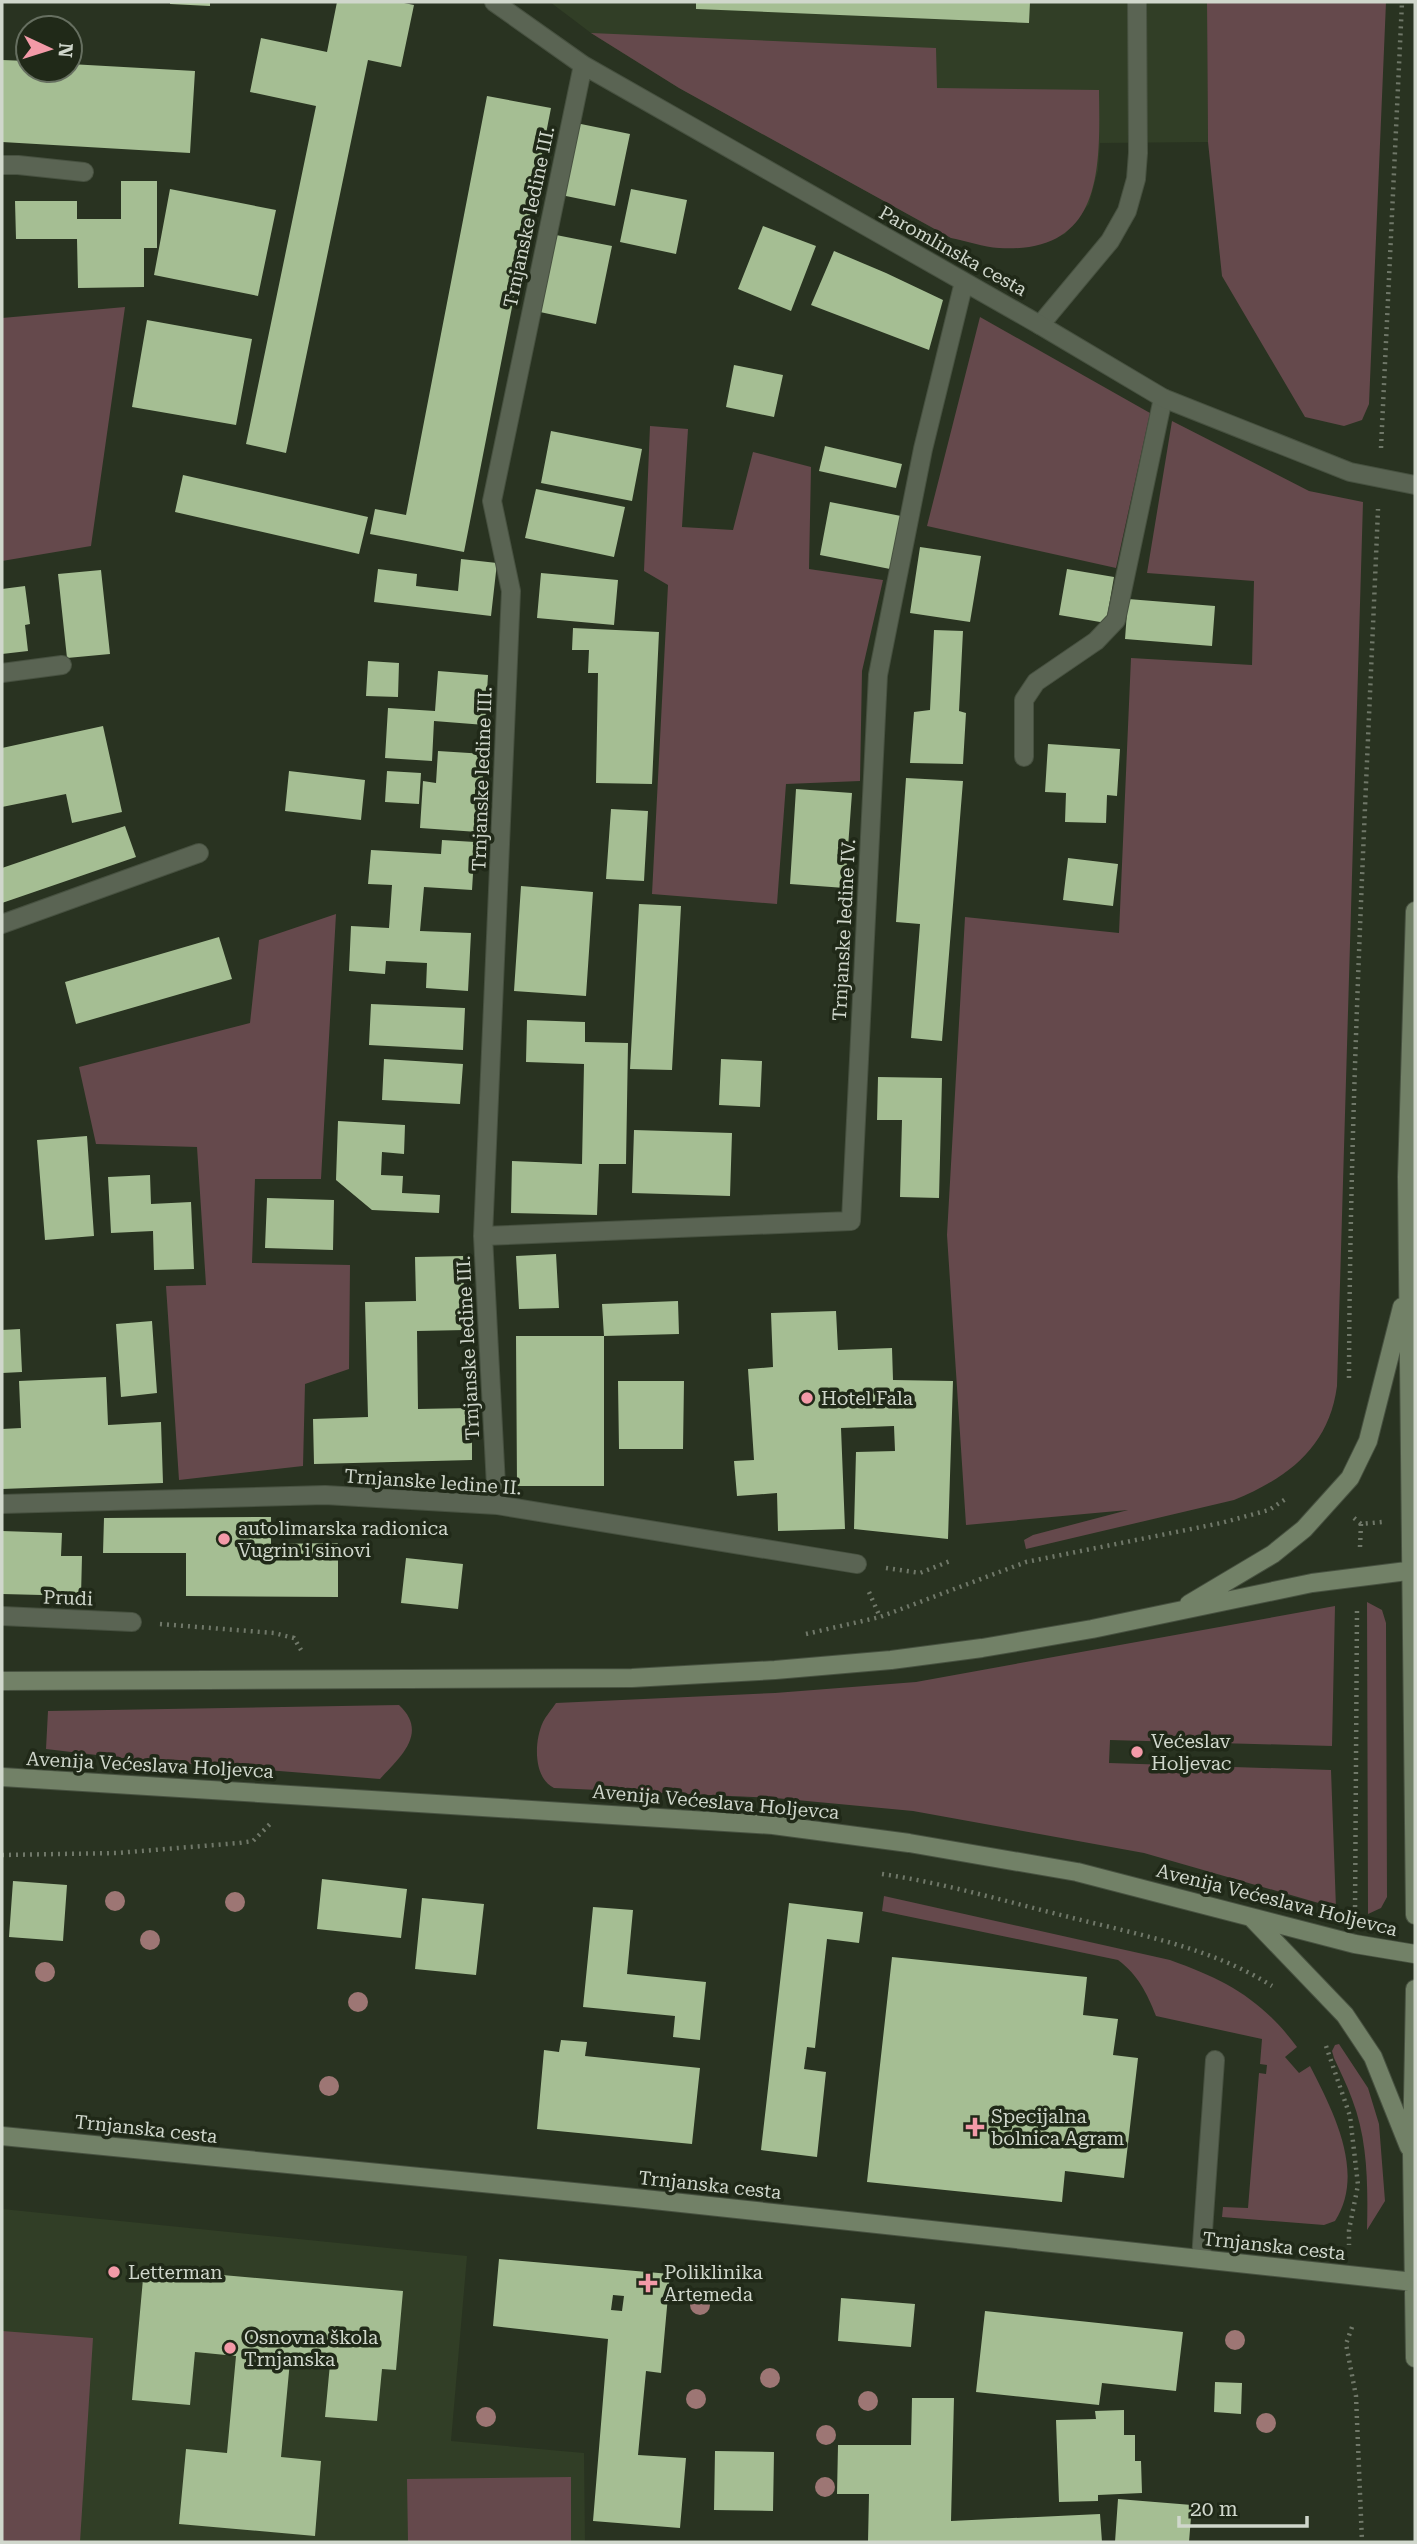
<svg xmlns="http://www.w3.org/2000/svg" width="1417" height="2544" font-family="'Roboto Serif',serif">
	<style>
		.built { fill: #313e26 }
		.green { fill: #65494c }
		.building { fill: #a5be93; fill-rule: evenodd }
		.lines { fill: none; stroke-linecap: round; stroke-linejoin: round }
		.lane-casing { stroke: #475140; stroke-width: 20 }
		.street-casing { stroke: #475140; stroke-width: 20 }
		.secondary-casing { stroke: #475140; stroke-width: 20 }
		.path { stroke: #707869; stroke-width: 4.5; stroke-dasharray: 2 5; stroke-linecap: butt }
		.lane { stroke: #5a6453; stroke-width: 18 }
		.street { stroke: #5a6453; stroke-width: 18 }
		.secondary { stroke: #728167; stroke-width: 18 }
		.tree { fill: #9d7674 }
		.poi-dot { fill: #f39aa8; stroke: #202918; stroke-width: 2.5 }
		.labels { text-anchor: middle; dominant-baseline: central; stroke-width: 7; stroke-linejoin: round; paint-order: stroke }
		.street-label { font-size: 19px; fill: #d0d7cc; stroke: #202918 }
		.poi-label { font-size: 19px; fill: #d0d7cc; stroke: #202918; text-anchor: start }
	</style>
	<rect width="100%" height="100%" fill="#293321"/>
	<!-- built -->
	<path class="built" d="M550,2H1207L1208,142L1100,143L1098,170L1089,204L1065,234L1037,245L999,248L951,238L679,88L591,33Z
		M2,2209L467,2256L451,2441L584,2453L585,2542H2Z"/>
	<!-- green -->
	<path class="green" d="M1207,2H1386L1369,404L1362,420L1344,426L1305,417L1222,276L1208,142Z
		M591,33L936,48L937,88L1099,90C1100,167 1104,254 999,248C983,247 967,241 951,238L679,88Z
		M125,307L91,546L2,561V318Z
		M980,317L1150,413L1116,568L927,526Z
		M1172,421L1309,491L1363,502L1337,1386C1329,1447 1288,1478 1234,1500L1026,1549L1024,1540L1033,1535L1128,1510L966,1525L947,1235L965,917L1119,933L1131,658L1252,665L1254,581L1147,573Z
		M650,426L688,429L682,527L733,530L753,452L811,467L809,569L883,580L862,671L860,781L786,784L777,904L652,894L668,585L644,571Z
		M336,914L321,1179H255L252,1263L350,1265L349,1369L305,1384L303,1466L179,1480L166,1286L206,1285L197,1147L96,1144L79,1067L250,1023L259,940Z
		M1367,1602L1382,1610L1386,1623L1387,1897L1381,1908L1368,1914Z
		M1335,1606L1332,1746L1110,1740L1109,1763L1331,1770L1336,1908L1144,1853L913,1811L775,1798L554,1788C533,1778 534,1741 543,1722C546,1716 552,1709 556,1703L775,1693L916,1682Z
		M399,1705C429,1733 400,1757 380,1779L139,1760L46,1749L48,1711Z
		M884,1896L1170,1960C1226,1980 1261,1999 1297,2047L1285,2057L1299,2073L1310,2066C1333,2111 1366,2173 1335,2221L1324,2225L1222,2217L1223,2207L1248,2208L1259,2073L1266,2074L1267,2065L1260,2064L1262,2039L1156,2016C1147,1993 1138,1975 1118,1960L882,1911Z
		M1339,2044L1368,2088L1379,2124L1385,2201L1367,2230C1368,2186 1368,2140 1352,2099C1347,2085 1340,2071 1334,2058L1332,2051L1335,2045Z
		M2,2331L93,2338L80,2542H2Z
		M571,2477V2542H408L407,2479Z"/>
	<!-- building -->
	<path class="building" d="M170,2H210V6L170,4Z
		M337,2H399L414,5L401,67L368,60L286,453L246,444L316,106L250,92L261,38L327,52Z
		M696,2H1030L1029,23L696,9Z
		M2,60L28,61V70H70V64L195,71L190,153L2,142Z
		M487,96L551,108L464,552L370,534L375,509L406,515Z
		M576,123L630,134L615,206L561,195Z
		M121,181H157V248H144V287L78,288L77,239H16L15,201H77V219H121Z
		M170,189L276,210L258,296L154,275Z
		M631,189L687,200L676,254L620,242Z
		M763,226L816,246L791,311L738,289Z
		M556,235L612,246L596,324L540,312Z
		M834,251L886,273L943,300L929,350L811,305Z
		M147,320L252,339L236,425L132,407Z
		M734,365L783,375L774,417L726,407Z
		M551,431L642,449L632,501L541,483Z
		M825,446L902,464L896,488L819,471Z
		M183,475L368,517L359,554L175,512Z
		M536,489L625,507L614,557L525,538Z
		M830,502L901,516L890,569L820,555Z
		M920,547L981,556L970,622L910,613Z
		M461,559L497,563L491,616L374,602L378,569L417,574L416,586L458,591Z
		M1067,569L1114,577L1106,623L1059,615Z
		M101,570L110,654L67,658L58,574Z
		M541,573L618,580L614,625L537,618Z
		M25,586L30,624L25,625L28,651L2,654V589Z
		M1128,599L1215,606L1212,646L1125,639Z
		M573,628L659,632L652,784L596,783L598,673H588L589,650H572Z
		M934,630L963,631L959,711L966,713L963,764L910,763L914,712L930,710Z
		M368,661L399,663L398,697L366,696Z
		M438,671L488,675L485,725L434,721L432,761L385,758L388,708L435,711Z
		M103,726L122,812L72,823L66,794L2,807V748Z
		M1048,744L1120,749L1117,796L1107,795L1106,823L1065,822L1066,793L1045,792Z
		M438,751L485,754L478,832L420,828L423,781L436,783Z
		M289,771L365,780L361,820L285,811Z
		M387,771L421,773L419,804L385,802Z
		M906,778L963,781L942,1041L911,1038L920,924L896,922Z
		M796,789L852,793L845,888L790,884Z
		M611,809L648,811L644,881L606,879Z
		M125,826L136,857L2,903V868Z
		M442,840L475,842L472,890L424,887L420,931L471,933L468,991L426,988L427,963L386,961L385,974L349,971L351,926L389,928L392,885L368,884L371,850L441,854Z
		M1068,858L1118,864L1113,906L1063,900Z
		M521,886L593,892L586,996L514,991Z
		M639,904L681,906L672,1070L630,1069Z
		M219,937L232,979L76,1024L65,982Z
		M371,1004L465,1008L463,1050L369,1045Z
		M527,1020L585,1022V1042L628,1043L626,1164H599L597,1215L511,1213L512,1161L582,1164L584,1064L526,1062Z
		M384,1059L463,1064L460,1104L382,1100Z
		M721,1059L762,1061L760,1107L719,1105Z
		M878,1077L942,1078L939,1198L900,1197L902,1120H877Z
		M338,1121L405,1125L404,1154L382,1152L381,1175L403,1176L402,1193L440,1195L439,1213L372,1210L336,1180Z
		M634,1130L732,1133L730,1196L632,1193Z
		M87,1136L94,1236L45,1240L37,1140Z
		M150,1175L151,1204L191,1202L194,1269L154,1270L153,1231L111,1233L108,1177Z
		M267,1198L334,1200L333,1250L265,1248Z
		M556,1254L559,1308L519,1309L516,1256Z
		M463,1256L465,1330L417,1331L418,1409L472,1408V1460L314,1464L313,1419L368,1417L365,1302L416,1301L415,1257Z
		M678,1301L679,1334L604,1336L602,1304Z
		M836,1311L838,1350L892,1348L893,1380L953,1381L948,1539L854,1529L856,1452L895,1451L894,1426L841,1428L845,1529L778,1531L777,1493L737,1496L734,1461L754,1460L748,1369L773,1367L771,1313Z
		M152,1321L157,1393L121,1397L116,1324Z
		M20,1329L22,1372L2,1373V1330Z
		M516,1336H604V1486H517Z
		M106,1377L108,1425L161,1422L163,1483L2,1489V1429L21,1428L19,1381Z
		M618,1381H684L683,1449H619Z
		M271,1517V1544L338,1543V1597L186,1596V1553H103L104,1518Z
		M2,1531L62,1533L61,1556H82L81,1596L2,1594Z
		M406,1558L463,1564L458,1609L401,1603Z
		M322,1879L407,1889L401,1938L317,1929Z
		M13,1881L67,1885L63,1941L9,1937Z
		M422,1898L484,1904L476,1975L415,1969Z
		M789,1903L863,1912L859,1943L827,1939L815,2048L807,2047L804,2069L826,2072L817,2157L761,2150Z
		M593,1907L633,1910L627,1974L706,1982L700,2040L673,2037L675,2016L583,2007Z
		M892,1957L1087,1977L1083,2015L1118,2019L1113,2055L1138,2058L1124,2178L1065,2171L1062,2202L867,2182Z
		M561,2040L587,2042L585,2056L700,2068L692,2144L537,2129L544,2050L559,2052Z
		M499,2259L670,2274L661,2373L646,2371L638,2455L686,2458L680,2528L593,2521L608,2339L493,2326ZM613,2295L624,2296L622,2311L611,2310Z
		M144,2268L403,2291L396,2370L382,2369L377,2421L325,2417L330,2364L290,2361L281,2457L321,2461L315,2536L179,2524L186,2449L227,2453L236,2356L195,2352L190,2405L132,2400Z
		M841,2298L915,2304L911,2347L838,2341Z
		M985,2311L1183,2332L1176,2391L1102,2383L1099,2405L976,2392Z
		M1215,2382L1242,2383L1241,2414L1214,2412Z
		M912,2398H954L951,2521L1100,2514L1102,2542H868L869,2494H837L838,2445H911Z
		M1124,2410V2435H1135V2461H1141L1142,2493L1098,2495V2501L1059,2502L1056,2420L1096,2419L1095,2411Z
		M715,2451L774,2452L773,2511L714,2510Z
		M1118,2499L1192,2505L1189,2542H1115Z"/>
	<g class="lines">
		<!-- lane casing -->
		<g class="lane-casing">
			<path id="lane" d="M1040,325L1110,241L1127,211L1136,179L1138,153L1137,2
				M1024,757V700L1036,682L1096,641L1116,620L1163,398
				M2,924L199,853
				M1201,2259L1215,2060"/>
		</g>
		<!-- street casing -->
		<g class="street-casing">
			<path id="street" d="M494,2L583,65L1040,325L1163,398L1350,472L1415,485
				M2,165H18L84,172
				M2,673L62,665
				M483,1236L851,1221L878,675L923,449L964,282
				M2,1504L325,1495L497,1505L857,1564
				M497,1505L483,1236L511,591L492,501L583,65
				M2,1616L132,1622"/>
		</g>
		<!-- secondary casing -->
		<g class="secondary-casing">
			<path id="secondary" d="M1415,911L1407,1177L1415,1915
				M1189,1604L1273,1554L1304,1529L1350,1478L1368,1441L1402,1307
				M2,1681L632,1678L775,1670L891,1660L982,1648L1092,1629L1312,1583L1415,1570
				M2,1777L773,1825L909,1843L1077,1872L1355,1944L1415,1954
				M1251,1917L1345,2015L1373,2057L1409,2147
				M1415,1989L1412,2154L1415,2358
				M2,2136L635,2198L1414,2282"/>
		</g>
		<!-- path -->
		<path class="path" d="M1381,448L1402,2
			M1349,1378C1350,1088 1366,799 1378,509
			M1354,1518L1361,1524L1382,1522
			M1360,1547L1361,1524
			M886,1568L920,1573L950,1561
			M869,1592L880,1617
			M160,1624L274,1633L294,1638L301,1650
			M806,1634L880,1617L1026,1562L1221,1523L1269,1510L1287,1498
			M2,1855L117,1853L239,1843L253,1841L270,1824
			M882,1874C944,1883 1004,1901 1065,1916C1135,1934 1211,1947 1272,1986
			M1355,1914L1357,1608
			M1326,2046L1350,2116L1358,2185L1349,2230V2245
			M1352,2327L1346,2344L1356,2396L1362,2542"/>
		<!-- lane -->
		<use href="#lane" class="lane"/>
		<!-- street -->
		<use href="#street" class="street"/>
		<!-- secondary -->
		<use href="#secondary" class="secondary"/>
	</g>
	<!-- trees -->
	<g class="tree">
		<circle cx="115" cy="1901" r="10"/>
		<circle cx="235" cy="1902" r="10"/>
		<circle cx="150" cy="1940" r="10"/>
		<circle cx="45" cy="1972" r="10"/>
		<circle cx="358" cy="2002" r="10"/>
		<circle cx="329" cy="2086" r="10"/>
		<circle cx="700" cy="2305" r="10"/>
		<circle cx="1235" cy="2340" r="10"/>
		<circle cx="770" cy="2378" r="10"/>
		<circle cx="696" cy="2399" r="10"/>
		<circle cx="868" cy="2401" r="10"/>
		<circle cx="486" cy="2417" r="10"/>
		<circle cx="1266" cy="2423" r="10"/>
		<circle cx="826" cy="2435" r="10"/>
		<circle cx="825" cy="2487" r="10"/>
	</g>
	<!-- markers -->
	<g class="poi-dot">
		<circle cx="807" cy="1398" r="7"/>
		<circle cx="224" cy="1539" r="7"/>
		<circle cx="1137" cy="1752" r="7"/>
		<path d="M971.5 2116.5h7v7h7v7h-7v7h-7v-7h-7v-7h7z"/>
		<circle cx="114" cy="2272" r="7"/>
		<path d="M644.5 2272.5h7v7h7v7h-7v7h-7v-7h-7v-7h7z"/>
		<circle cx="230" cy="2348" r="7"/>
	</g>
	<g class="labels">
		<!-- street labels -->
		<g class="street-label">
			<text transform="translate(529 217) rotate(-78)">Trnjanske ledine III.</text>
			<text transform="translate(953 251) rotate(29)">Paromlinska cesta</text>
			<text transform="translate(482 779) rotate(-88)">Trnjanske ledine III.</text>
			<text transform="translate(844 930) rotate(-87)">Trnjanske ledine IV.</text>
			<text transform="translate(468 1348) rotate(-93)">Trnjanske ledine III.</text>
			<text transform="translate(433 1482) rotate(4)">Trnjanske ledine II.</text>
			<text transform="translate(68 1598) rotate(2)">Prudi</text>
			<text transform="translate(150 1765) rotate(3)">Avenija Većeslava Holjevca</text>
			<text transform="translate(716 1802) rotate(5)">Avenija Većeslava Holjevca</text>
			<text transform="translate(1277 1900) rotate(14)">Avenija Većeslava Holjevca</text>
			<text transform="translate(146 2129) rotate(6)">Trnjanska cesta</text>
			<text transform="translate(710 2185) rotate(6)">Trnjanska cesta</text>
			<text transform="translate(1274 2246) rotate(6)">Trnjanska cesta</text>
		</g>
		<!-- poi labels -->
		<g class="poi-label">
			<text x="821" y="1398">Hotel Fala</text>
			<text x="238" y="1528">autolimarska radionica<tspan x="238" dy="22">Vugrin i sinovi</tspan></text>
			<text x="1151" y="1741">Većeslav<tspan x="1151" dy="22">Holjevac</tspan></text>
			<text x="991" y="2116">Specijalna<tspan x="991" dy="22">bolnica Agram</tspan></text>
			<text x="128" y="2272">Letterman</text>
			<text x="664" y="2272">Poliklinika<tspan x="664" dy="22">Artemeda</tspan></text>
			<text x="244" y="2337">Osnovna škola<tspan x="244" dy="22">Trnjanska</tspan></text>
		</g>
	</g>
	<!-- border -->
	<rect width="1417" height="2544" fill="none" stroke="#d0d7cc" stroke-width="7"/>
	<!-- north arrow -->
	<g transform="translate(49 49) rotate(94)"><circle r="33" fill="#202918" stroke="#666f60" stroke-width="2"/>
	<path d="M0-5L12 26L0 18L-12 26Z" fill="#f39aa8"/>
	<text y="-10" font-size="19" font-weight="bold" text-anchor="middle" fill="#d0d7cc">N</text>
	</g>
	<!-- scale -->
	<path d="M1179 2516v10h128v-10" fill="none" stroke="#d0d7cc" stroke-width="3.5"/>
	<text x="1190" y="2516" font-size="21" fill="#d0d7cc" stroke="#202918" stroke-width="5" paint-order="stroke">20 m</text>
</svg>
